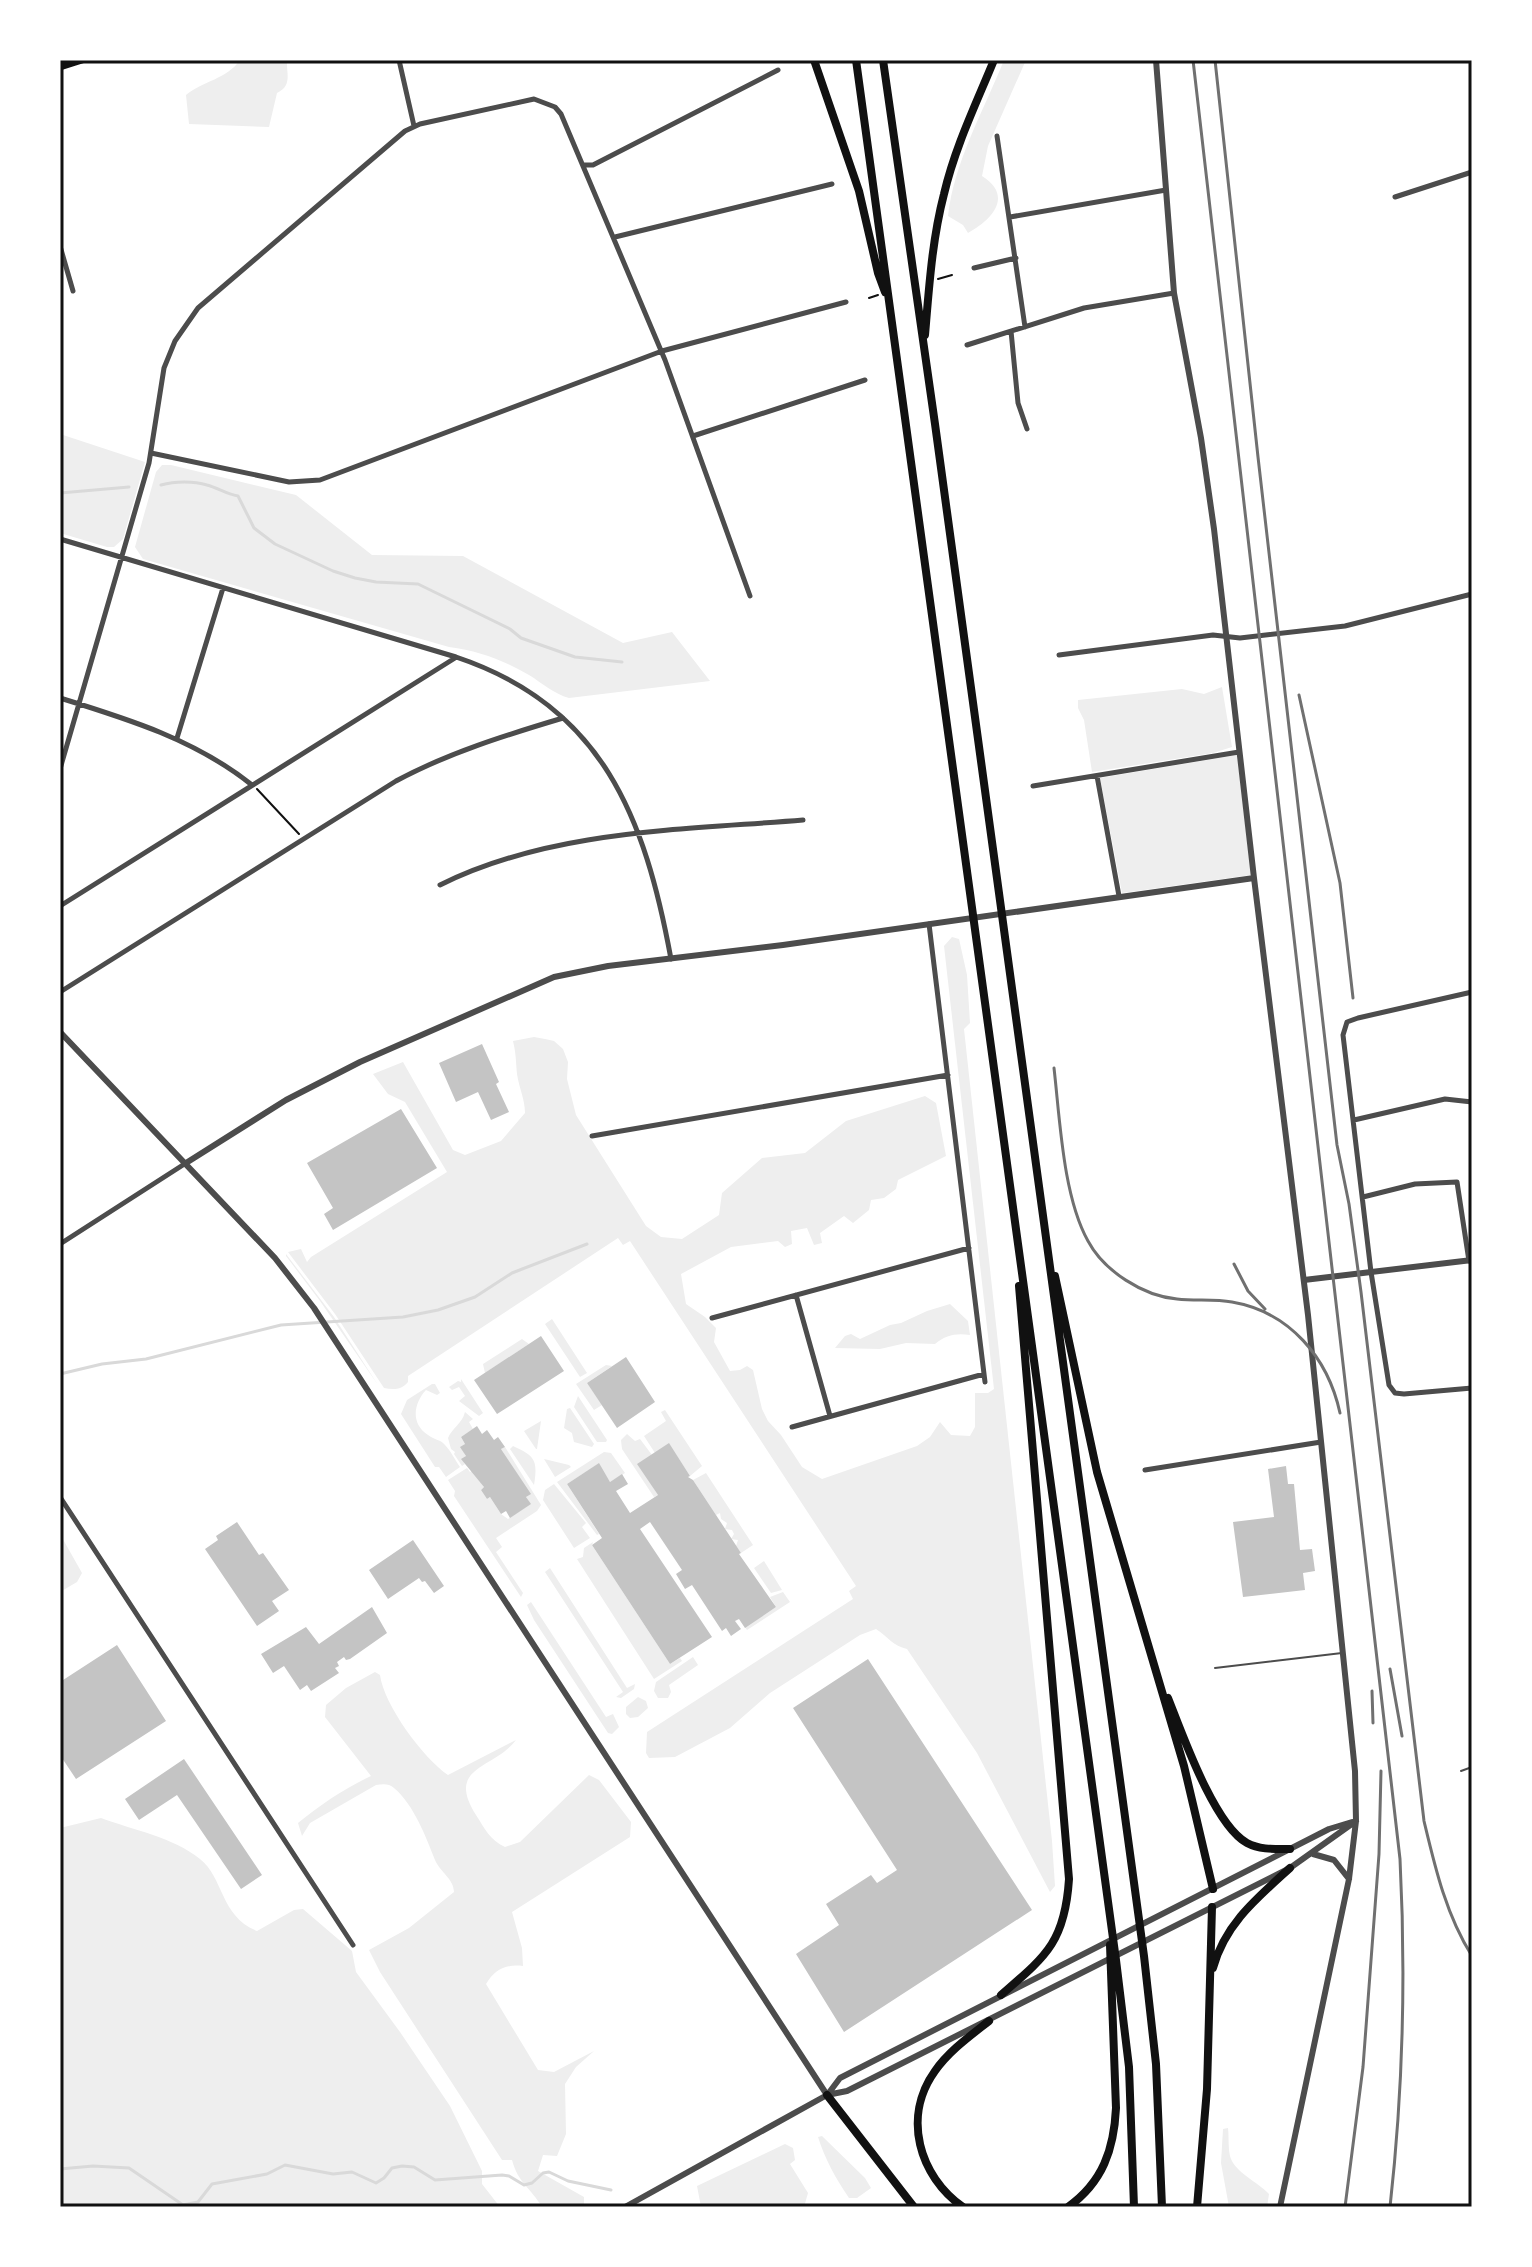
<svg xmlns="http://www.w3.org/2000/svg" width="1532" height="2267" font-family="'Roboto Serif',serif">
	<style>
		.green { fill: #eee }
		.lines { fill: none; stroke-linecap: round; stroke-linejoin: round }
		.stream { stroke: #d9d9d9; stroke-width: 3 }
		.building { fill: #c4c4c4 }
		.path { stroke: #111; stroke-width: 2 }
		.service { stroke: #4c4c4c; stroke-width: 2 }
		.minor { stroke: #4c4c4c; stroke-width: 5 }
		.tertiary { stroke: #4c4c4c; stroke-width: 6 }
		.primary { stroke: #111; stroke-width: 7 }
		.motorway { stroke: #111; stroke-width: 8 }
		.rail { stroke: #707070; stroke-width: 3 }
		.neatline { fill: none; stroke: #111; stroke-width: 3 }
	</style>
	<rect width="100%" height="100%" fill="#fff"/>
	<!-- green -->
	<path class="green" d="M240,60H287C286,72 293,86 277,93L269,127L189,124L186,95C203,81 227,79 240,60Z
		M1004,60H1026L988,146L982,176C1014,196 992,220 968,233L963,225L948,216C954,162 984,110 1004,60Z
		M60,434L145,462L123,539L114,547H107L60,533Z
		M162,465H171L296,495L372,555L463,556L623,643L672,632L710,681L569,698C554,694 542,683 529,675C503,660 479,651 449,647L143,559L135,547L156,472Z
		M1222,687L1232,747L1213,753L1092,772L1084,720L1078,708V700L1182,689L1204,694Z
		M1237,755L1251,875L1122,893L1100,778Z
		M952,937L959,939L967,975L970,1023L964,1029L1052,1841L1055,1886L1050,1892L977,1753L907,1649C893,1646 888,1637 876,1629L860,1635L770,1693L730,1728L675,1757L649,1758L646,1753L647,1732L853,1599L849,1591L856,1586L630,1241L623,1245L618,1238L408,1376V1382C402,1390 393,1390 384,1388L335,1314L288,1252L301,1249L307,1262L311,1257L447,1172L405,1102L388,1094L373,1074L403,1062L453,1150L465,1155L501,1141L525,1113C525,1099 519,1088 517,1074C516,1063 516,1053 513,1041L534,1037L545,1039L554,1041L563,1049L568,1062L567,1079L576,1115L646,1226L661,1237L682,1239L719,1215L722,1193L762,1158L805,1153L846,1121L925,1096L936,1103L946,1156L898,1180L896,1189L884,1198L871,1200L869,1210L853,1223L844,1216L820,1233L822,1243L814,1245L807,1228L791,1231L792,1244L785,1247L778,1241L731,1247L681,1274L686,1304L705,1317L716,1328L714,1342L730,1371L740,1370L747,1366L753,1370L762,1409L768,1421L781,1435L802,1467L822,1479L917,1446L930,1437L940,1422L951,1435L970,1436L975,1427V1393H988L994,1389L944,946Z
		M286,1254L334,1317L378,1385L320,1301L286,1256Z
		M950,1304L968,1321L970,1335C956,1333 946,1335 935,1344L906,1343L880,1349L835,1348L845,1336L851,1334L860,1339L890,1325L901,1323L927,1311Z
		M552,1319L587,1373L580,1377L545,1324Z
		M522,1339L529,1344L485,1373L483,1364Z
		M606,1365L612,1366L587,1383L602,1405L594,1410L576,1384Z
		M461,1379L483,1413L479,1416L459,1401L465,1396L459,1387L452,1390L449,1387L458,1381L461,1382Z
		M432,1384H435L440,1393L437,1395L426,1390C414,1403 410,1423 428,1435C434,1440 440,1439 445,1445C451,1451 455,1460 460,1467L446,1477L439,1467H435L401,1414L407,1400Z
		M578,1396L607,1440L606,1442H597L574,1407Z
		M570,1408L594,1444L592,1447L574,1442L572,1433L564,1428L567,1409Z
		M665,1410L702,1466L690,1476L669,1444L655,1453L644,1436L666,1421L661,1412Z
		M465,1412L473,1419L469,1422L473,1429L461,1437L465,1444L461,1447L466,1456L462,1459L465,1464L462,1466L454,1454L455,1452L451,1449L448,1438C452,1428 462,1424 465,1412Z
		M541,1421L537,1449H536L524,1431Z
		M627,1434L635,1441L640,1439L652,1455L638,1464L658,1495L654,1497L622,1449L621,1440Z
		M513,1446C535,1456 538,1460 534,1485L510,1449Z
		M505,1447L541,1505L537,1511L496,1538L502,1547L496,1552L523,1593L521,1597L454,1496L455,1491L448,1480L467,1468L470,1472L473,1470L484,1487L481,1490L487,1499L490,1497L501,1514L508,1519L530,1504L526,1497L530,1494L501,1449Z
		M604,1452L611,1453L625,1473L610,1482L598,1464L567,1484L599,1534L597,1535L557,1482Z
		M544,1459L569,1465L571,1467L555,1477Z
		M706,1473L753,1545L741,1553L736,1546L738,1540L731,1539L734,1534L732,1530L725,1529L727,1523L721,1519L720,1513L716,1515L693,1480Z
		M554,1484L586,1523L582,1527L590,1538L574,1548L543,1500L545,1490Z
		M60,1534L82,1573L77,1582L60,1592Z
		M593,1542L592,1545L670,1664L680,1658L682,1661L654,1679L577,1559L583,1557L584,1548Z
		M764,1561L782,1590L771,1593L754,1568Z
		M550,1568L627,1688L635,1684L634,1689L621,1698L616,1697L623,1692L545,1572Z
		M783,1592L790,1602L747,1630L745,1627L776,1607L770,1597Z
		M531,1602L606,1717L613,1714L619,1727L612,1734L608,1733L534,1620L527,1605Z
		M693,1657L698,1665L669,1685L671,1692L668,1698H658L654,1691L656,1682Z
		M375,1672L380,1675C384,1705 423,1758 448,1775L516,1740C494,1769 445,1766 476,1815C485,1829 490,1840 505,1847L520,1842L589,1775L599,1780L631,1822L630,1837L512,1912L522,1948L523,1966C506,1964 495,1969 486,1984L538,2070L554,2072L594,2051L576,2067L565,2084L566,2134L557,2156L543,2155L538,2171L584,2197V2204L579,2207H542C531,2188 518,2183 512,2160H502L380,1972L369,1950L409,1928L454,1892C454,1879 440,1872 435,1860C426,1837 414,1805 394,1788C389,1783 382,1784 376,1785L310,1823L302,1836L298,1823C320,1805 345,1788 371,1776L325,1717L326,1705L346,1688Z
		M638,1697L646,1701L648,1708L638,1717L630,1718L626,1714V1707Z
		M101,1818C133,1830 173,1837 200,1859C224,1878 220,1916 257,1931L294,1910L303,1909L352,1951L356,1972L400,2032L450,2106L482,2171V2184L500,2207H60V1828Z
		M1228,2128C1229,2136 1228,2147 1230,2156C1234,2172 1258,2182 1269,2194L1267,2207H1229L1221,2163L1223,2129Z
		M822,2136L865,2178L871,2188L857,2198H849C836,2179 825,2159 818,2137Z
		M785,2144L793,2148L795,2160L790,2164L808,2193L804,2207H701L697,2186Z"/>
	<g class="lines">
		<!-- stream -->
		<path class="stream" d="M161,485C175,481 194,481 207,485C218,488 226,494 238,496L254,528L275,544L333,571L355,578L376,582L418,584L510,629L521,638L575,657L622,662
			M60,493L129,487
			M60,1374L102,1364L146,1359L281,1325L403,1317L438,1310L475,1297L512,1273L587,1244
			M60,2169L93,2166L129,2168L183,2205L198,2202L212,2184L267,2174L285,2165L333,2174L352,2172L376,2183L384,2178L392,2168L402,2166L414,2167L435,2180L502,2175L509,2176L524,2185L532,2183L543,2173L549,2172L568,2181L611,2190"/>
	</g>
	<!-- building -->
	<path class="building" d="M482,1044L499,1082L496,1084L509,1112L491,1120L478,1092L456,1102L439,1063Z
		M401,1109L437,1168L333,1230L324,1214L333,1208L307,1163Z
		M541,1336L564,1371L497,1414L474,1380Z
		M626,1357L655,1402L617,1428L587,1383Z
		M477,1426L482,1434L487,1430L494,1440L498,1437L505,1447L501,1449L531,1494L526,1497L531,1504L510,1518L506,1511L501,1514L490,1497L487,1499L481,1490L484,1487L461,1459L466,1456L460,1447L465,1444L461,1437Z
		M669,1443L690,1476L688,1477L693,1480L741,1553L739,1554L776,1607L745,1628L739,1619L735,1621L741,1629L731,1636L726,1628L722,1631L692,1585L685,1589L676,1574L682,1570L650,1522L640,1529L712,1637L670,1664L592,1545L602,1538L567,1484L599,1463L610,1482L622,1474L628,1484L616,1491L630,1513L658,1495L637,1464Z
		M1286,1466L1288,1484H1294L1300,1550L1312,1549L1315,1571L1303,1573L1305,1590L1243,1597L1233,1522L1274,1517L1268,1469Z
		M237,1522L259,1555L263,1553L289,1590L272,1601L279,1611L257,1626L205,1549L218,1540L216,1536Z
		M413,1540L444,1586L434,1593L425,1581L422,1582L419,1578L388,1599L369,1570Z
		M372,1607L387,1633L350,1659L346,1660L344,1657L337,1662L339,1666L335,1668L339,1673L311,1691L307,1685L300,1690L284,1666L273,1673L261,1654L306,1627L319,1644Z
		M117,1645L166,1721L76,1779L60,1755V1682Z
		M868,1659L1032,1910L844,2032L796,1954L839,1925L826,1904L871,1875L877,1883L897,1870L793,1708Z
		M184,1759L262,1875L241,1889L177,1795L139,1820L125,1799Z"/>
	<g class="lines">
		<!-- path -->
		<path class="path" d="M938,279L952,275
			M869,298L878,295
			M257,789L299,834"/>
		<!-- service -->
		<path class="service" d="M1215,1668L1342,1653
			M1461,1771L1472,1767"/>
		<!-- minor -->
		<path class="minor" d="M399,60L414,126
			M997,136L1025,327
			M584,165H593L778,70
			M1395,197L1472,172
			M1010,217L1166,190
			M615,237L832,184
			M60,246L73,291
			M974,268L1016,258
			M1011,331L1018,403L1027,429
			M967,345L1084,308L1174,293
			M693,436L865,380
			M151,453L289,482L320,480L662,351L846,302
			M60,539L456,657C603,706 645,818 671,959
			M1059,655L1213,635L1240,638L1345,626L1472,594
			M60,698C128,719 196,740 252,785
			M177,738L223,588
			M60,769L149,463L164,368L175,341L198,308L405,131L420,124L534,99L555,107L561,114L665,360L750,596
			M1097,776L1119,896
			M1033,786L1239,752
			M440,885C550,830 682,830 803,820
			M60,906L455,658
			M929,924L985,1382
			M60,992L396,781C448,753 506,735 563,718
			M1472,992L1358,1018L1347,1022L1343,1035L1371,1272L1389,1385L1395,1393L1404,1394L1472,1388
			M1354,1120L1445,1099L1472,1102
			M592,1136L948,1075
			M1363,1197L1415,1184L1457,1182L1469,1261
			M60,1244L186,1163
			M796,1295L830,1416
			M712,1318L969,1248
			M792,1427L984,1374
			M1145,1470L1321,1442
			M60,1497L353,1945"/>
		<!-- tertiary -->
		<path class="tertiary" d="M1156,60L1174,293L1201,438L1214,529L1254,878L1308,1315L1355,1771L1356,1821L1349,1879L1280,2207
			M60,1032L275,1258L314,1308L827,2095
			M186,1163L286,1100L360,1062L554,977L608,966L783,945L1254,878
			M1304,1280L1472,1260
			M1313,1854L1334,1860L1349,1879
			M828,2094L840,2078L1329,1829L1352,1822
			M625,2207L827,2095L847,2091L1290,1868L1356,1821"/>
		<!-- primary -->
		<path class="primary" d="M60,67L82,60"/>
		<!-- motorway -->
		<path class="motorway" d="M814,60L859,191L878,273L885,292
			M856,60L1116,1960L1129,2067L1134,2207
			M883,60L935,424L1144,1956L1156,2064L1162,2207
			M925,335C929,288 932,240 944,194C955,147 976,104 994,60
			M1055,1276L1097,1472L1184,1766L1213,1889
			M1168,1698C1182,1733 1214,1825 1247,1843C1260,1850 1275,1849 1290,1849
			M1213,1968C1225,1924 1257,1898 1290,1868
			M1001,1995C1046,1956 1065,1942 1069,1879L1019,1286
			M827,2095L914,2207
			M963,2207C919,2176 902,2117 935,2071C949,2051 970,2036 989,2021
			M1068,2207C1103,2182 1114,2149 1116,2108L1110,1945
			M1197,2207L1207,2089L1212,1907"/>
		<!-- rail -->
		<path class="rail" d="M1193,60L1400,1859C1406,1976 1403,2091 1390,2207
			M1215,60L1258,457L1337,1145L1349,1204L1361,1292L1424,1821C1435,1867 1446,1915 1472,1956
			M1299,695L1340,883L1353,998
			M1054,1068C1060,1120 1063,1196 1088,1241C1104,1271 1143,1296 1177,1299C1195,1301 1214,1299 1232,1302C1290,1312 1328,1358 1340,1413
			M1234,1264L1248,1291L1265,1309
			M1390,1669L1402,1736
			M1372,1691L1373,1723
			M1345,2207L1363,2067L1379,1854L1381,1771"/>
	</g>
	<!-- border -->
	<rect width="1532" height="2267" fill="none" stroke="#ffffff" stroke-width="124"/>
	<rect x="62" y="62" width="1408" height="2143" class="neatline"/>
</svg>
